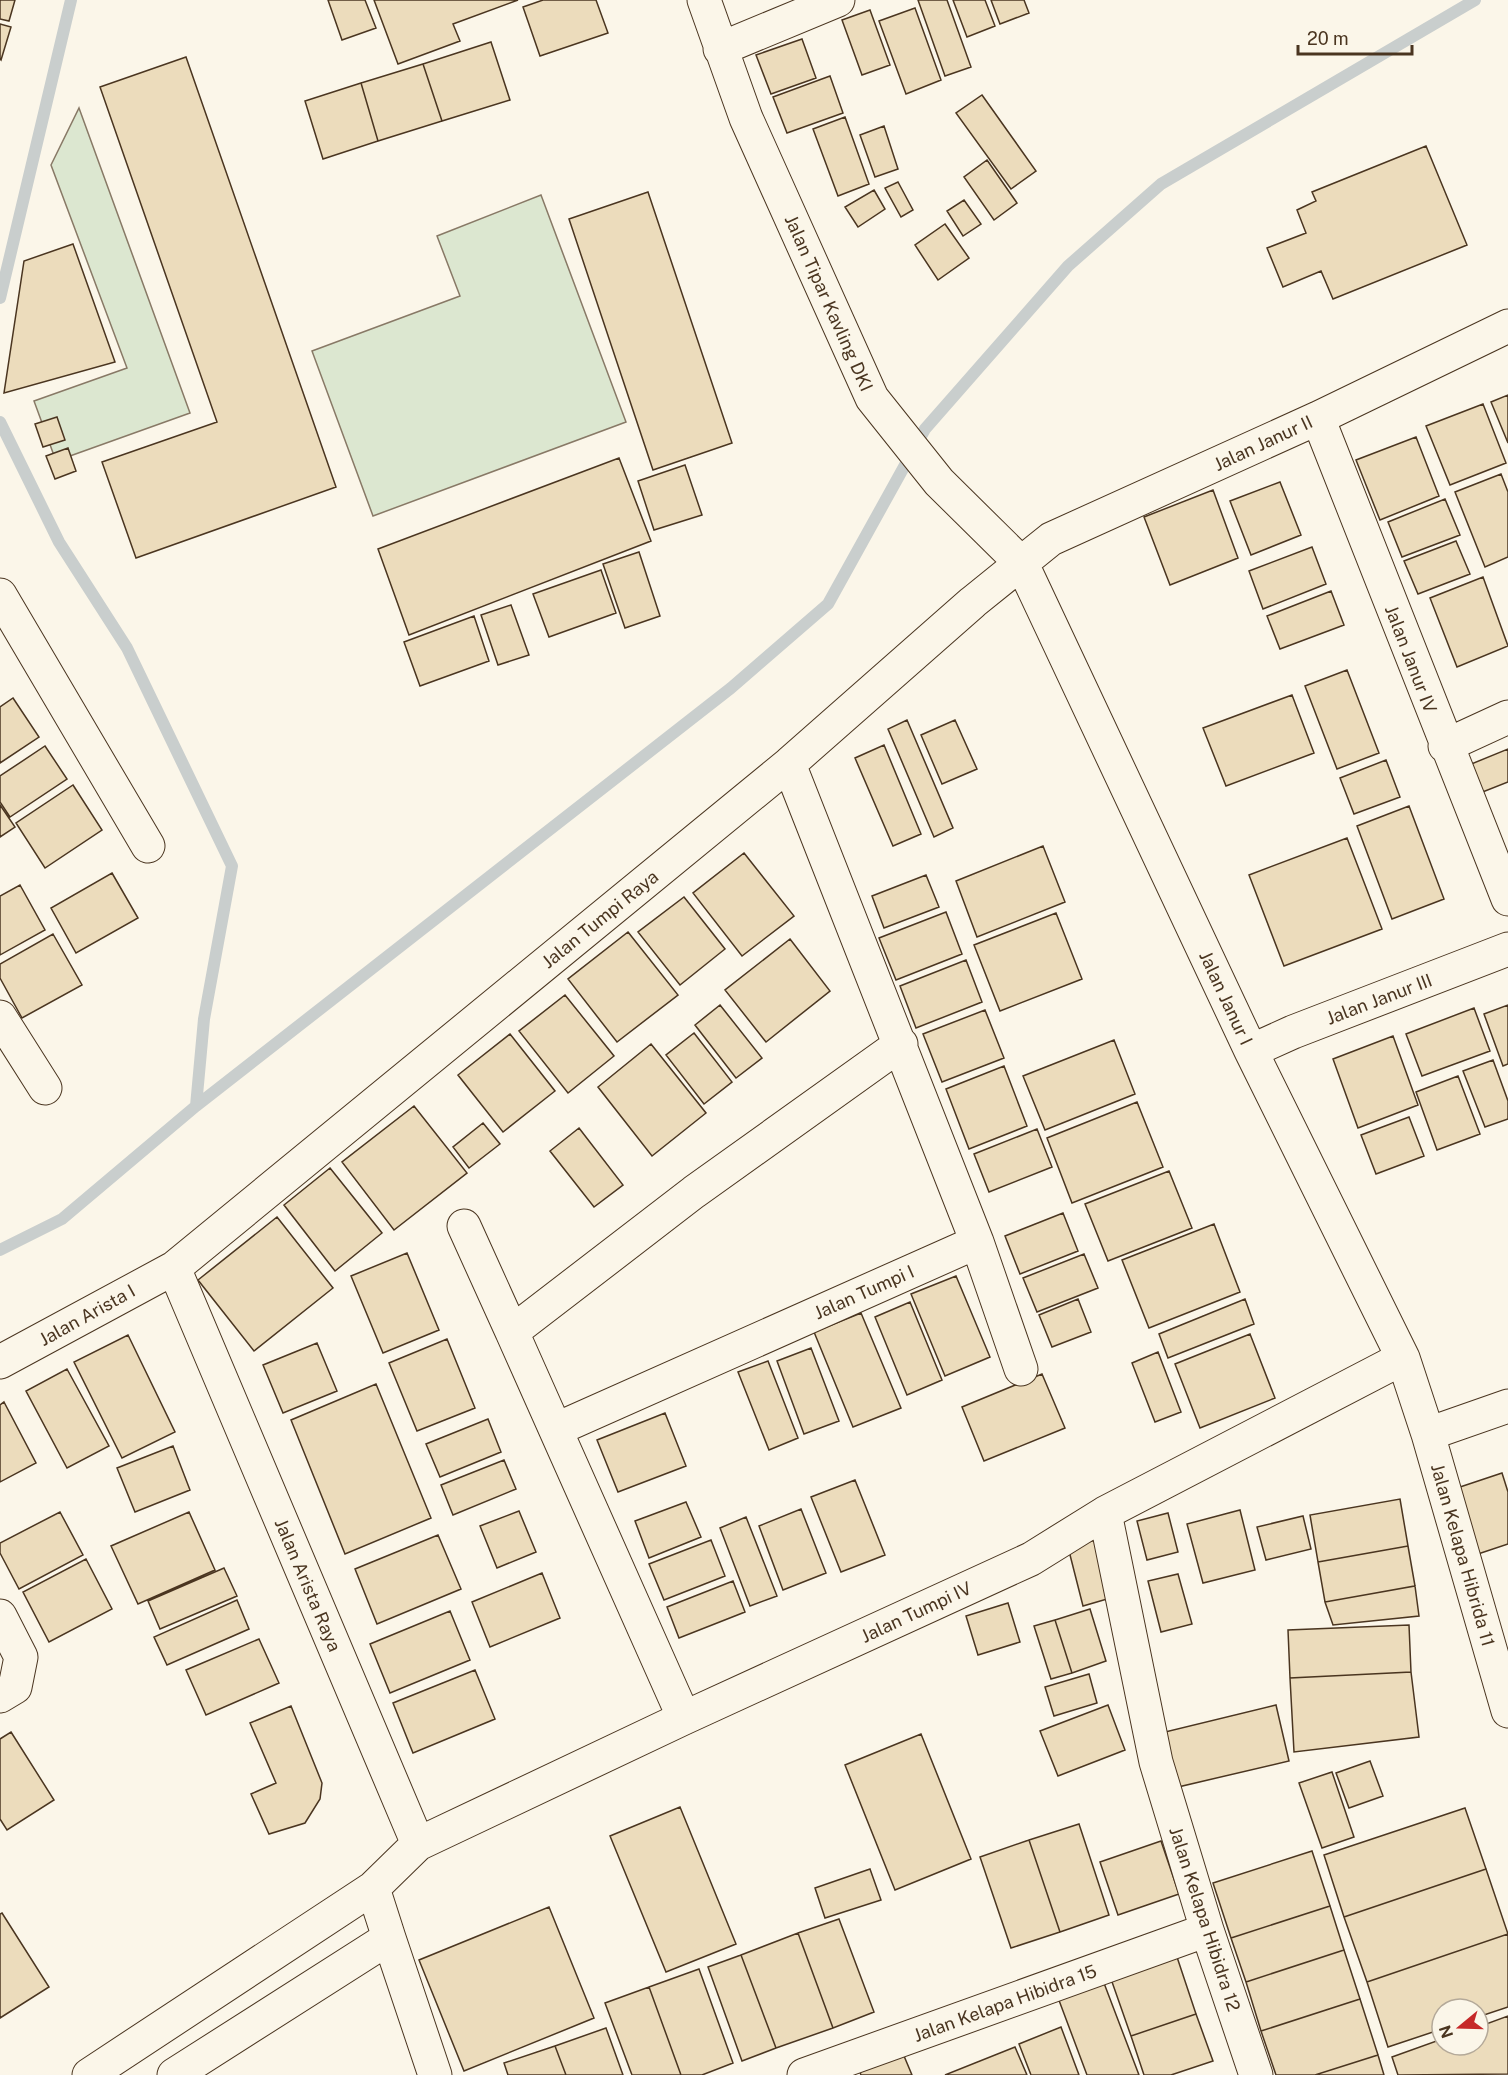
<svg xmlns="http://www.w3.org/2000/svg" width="1508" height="2075" font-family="'Public Sans',sans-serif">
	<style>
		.green { fill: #dce7d0; stroke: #887966; stroke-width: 1.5 }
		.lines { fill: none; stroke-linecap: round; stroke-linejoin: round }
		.stream { stroke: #c9cecd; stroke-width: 12 }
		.building { fill: #ecdcbc; stroke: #4a3520; stroke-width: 1.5 }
		.minor-casing { stroke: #4a3520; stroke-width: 35 }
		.minor { stroke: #fbf6e9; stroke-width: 33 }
		.labels { text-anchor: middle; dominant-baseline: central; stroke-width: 4.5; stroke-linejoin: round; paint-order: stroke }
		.street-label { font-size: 18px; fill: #4a3520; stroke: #fbf6e9 }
	</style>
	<rect width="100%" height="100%" fill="#fbf6e9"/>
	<!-- green -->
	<path class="green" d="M79,108L190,413L56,461L34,401L127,368L51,165Z
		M541,195L626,422L373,516L312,351L460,296L437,236Z"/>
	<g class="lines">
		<!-- stream -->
		<path class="stream" d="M0,298L71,0
			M0,422L59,542L127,648L232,866L204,1019L196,1106L62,1219L0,1250
			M196,1106L731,688L828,604L925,429L1068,266L1161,184L1475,0"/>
	</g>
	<!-- building -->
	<path class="building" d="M0,0H15L9,21L0,19Z
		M328,0H365L376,28L342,40Z
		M374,0H518L453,24L460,41L398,64Z
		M543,0H596L608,33L540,56L523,7Z
		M918,0H947L971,67L945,76Z
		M953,0H985L995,26L967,37Z
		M991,0H1024L1029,13L1000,24Z
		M915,8L941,80L906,94L879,21Z
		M870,10L890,65L862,75L842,20Z
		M0,24L11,27L1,60L0,59Z
		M802,39L816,78L771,94L756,55Z
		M491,42L510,100L442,121L423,64Z
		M186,57L336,487L136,558L102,462L217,422L100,87Z
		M423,64L442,121L378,141L361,83Z
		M830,76L843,113L787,133L773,97Z
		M361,83L378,141L323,159L305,101Z
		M982,95L1036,171L1011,189L956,113Z
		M845,117L869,184L838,196L813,129Z
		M884,126L898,169L875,177L860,135Z
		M1426,146L1467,245L1333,299L1321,271L1283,287L1267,248L1306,233L1297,210L1316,201L1312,192Z
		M987,160L1017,203L994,220L964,177Z
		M898,182L913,210L901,217L885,188Z
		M874,190L885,209L858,227L845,207Z
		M648,192L732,443L653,470L569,219Z
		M964,200L981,224L963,236L947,211Z
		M945,224L969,258L938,280L915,245Z
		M73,244L115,362L4,393L24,261Z
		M1508,395V443L1491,402Z
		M1483,404L1506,463L1450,485L1426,426Z
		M57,417L65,440L43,447L35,424Z
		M1416,437L1439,496L1380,520L1356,460Z
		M68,448L76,471L55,479L46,456Z
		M619,458L651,541L409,635L378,549Z
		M685,465L702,515L654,530L638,481Z
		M1501,474L1508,492V557L1485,567L1455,492Z
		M1280,482L1301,535L1251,555L1230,501Z
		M1213,490L1238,558L1170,585L1144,517Z
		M1445,499L1460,535L1402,557L1388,522Z
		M1456,541L1470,574L1418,594L1404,561Z
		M1312,547L1326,584L1263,609L1249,571Z
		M639,552L660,616L625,628L603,564Z
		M601,570L616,613L549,637L533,594Z
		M1483,577L1508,646L1457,667L1430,598Z
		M1331,591L1344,625L1280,649L1267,616Z
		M511,605L529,655L498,665L481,615Z
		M474,616L489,661L420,686L404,642Z
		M1347,670L1379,753L1337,769L1305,686Z
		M1292,695L1314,753L1226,786L1203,728Z
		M13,698L39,737L0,763V707Z
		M907,720L953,828L934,837L888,729Z
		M955,720L977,769L942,784L921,735Z
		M884,745L921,834L893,846L855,758Z
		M45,746L67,779L10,817L0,802V776Z
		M1508,749V782L1475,795L1464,767Z
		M1386,760L1400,797L1354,814L1340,778Z
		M73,785L102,830L45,868L16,823Z
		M0,805L15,827L0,837Z
		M1409,806L1444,899L1392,919L1357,826Z
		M1347,838L1382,929L1284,966L1249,875Z
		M1043,846L1065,902L977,937L956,881Z
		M744,853L794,916L742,956L693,893Z
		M112,873L138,918L76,953L51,908Z
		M926,875L939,907L884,928L872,896Z
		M20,885L45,930L0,955V896Z
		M684,897L725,949L680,985L638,932Z
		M946,912L962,954L896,980L879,938Z
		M1056,913L1082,979L1000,1011L974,945Z
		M628,932L678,995L617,1042L568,979Z
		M53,934L82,985L22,1018L0,978V964Z
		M790,939L830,991L766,1042L725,990Z
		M966,960L982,1002L916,1028L900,986Z
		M565,995L614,1056L568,1093L519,1031Z
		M720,1005L762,1058L736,1078L695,1025Z
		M1508,1005V1064L1503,1066L1484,1014Z
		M1474,1008L1490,1051L1422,1076L1406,1034Z
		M985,1010L1004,1058L942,1082L923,1034Z
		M694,1033L732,1082L704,1104L666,1055Z
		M510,1034L555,1091L503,1132L458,1075Z
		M1393,1036L1418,1105L1358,1128L1333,1059Z
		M1114,1040L1135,1094L1045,1130L1023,1076Z
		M651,1044L706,1113L652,1156L598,1087Z
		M1493,1060L1508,1101V1119L1485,1127L1463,1071Z
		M1004,1066L1027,1126L969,1149L946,1089Z
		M1458,1076L1480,1134L1437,1150L1416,1092Z
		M1137,1102L1163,1167L1072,1203L1047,1138Z
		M414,1106L467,1173L394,1230L342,1162Z
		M1409,1117L1424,1156L1376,1174L1361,1135Z
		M483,1123L500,1144L469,1168L453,1147Z
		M579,1128L623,1185L594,1207L550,1151Z
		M1037,1129L1052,1167L989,1192L974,1154Z
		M330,1168L382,1233L335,1271L284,1205Z
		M1169,1171L1192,1228L1108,1261L1085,1204Z
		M1063,1213L1078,1251L1020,1274L1005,1236Z
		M277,1217L333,1288L254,1351L198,1280Z
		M1214,1224L1240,1292L1149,1328L1122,1260Z
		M407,1253L439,1330L383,1353L351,1276Z
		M1084,1254L1098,1288L1037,1312L1023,1278Z
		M956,1276L990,1357L945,1376L911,1294Z
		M1078,1299L1091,1332L1052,1347L1039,1315Z
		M1245,1299L1254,1324L1168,1358L1159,1334Z
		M910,1302L942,1380L907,1395L875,1317Z
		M861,1313L901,1408L853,1427L814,1332Z
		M1250,1334L1275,1398L1200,1428L1175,1364Z
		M128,1335L175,1432L122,1458L74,1362Z
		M447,1339L475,1408L417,1431L389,1363Z
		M317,1343L337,1391L283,1413L263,1365Z
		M811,1348L839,1421L804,1434L777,1361Z
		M1158,1352L1181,1412L1155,1422L1132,1363Z
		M768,1361L798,1438L769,1450L738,1372Z
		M67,1369L109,1446L67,1468L26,1391Z
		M1042,1374L1065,1428L984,1461L962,1407Z
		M376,1384L431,1518L345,1554L291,1420Z
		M4,1402L36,1463L0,1482V1405Z
		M665,1413L686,1466L618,1492L597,1440Z
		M488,1419L501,1452L440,1477L426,1444Z
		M173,1446L190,1490L135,1512L117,1468Z
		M504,1460L516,1489L453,1515L441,1485Z
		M1502,1473L1508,1492V1544L1466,1558L1445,1492Z
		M855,1480L885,1555L841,1572L811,1497Z
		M1400,1499L1408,1546L1318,1562L1310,1515Z
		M686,1502L701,1537L649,1558L635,1521Z
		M801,1509L826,1573L783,1590L759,1526Z
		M1240,1510L1255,1570L1203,1583L1187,1524Z
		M519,1511L536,1552L497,1568L480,1526Z
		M60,1512L83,1555L19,1589L0,1553V1543Z
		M189,1512L215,1570L138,1604L111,1546Z
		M1168,1513L1178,1552L1147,1560L1137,1521Z
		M1303,1516L1311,1549L1266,1560L1257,1527Z
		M746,1517L777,1596L750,1606L720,1528Z
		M438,1535L461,1589L377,1624L355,1569Z
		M1100,1539L1114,1597L1083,1606L1068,1547Z
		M711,1540L725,1576L664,1600L649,1564Z
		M1408,1546L1415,1586L1325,1602L1318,1562Z
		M86,1559L112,1609L49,1642L23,1592Z
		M224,1568L237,1596L160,1629L148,1601Z
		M542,1573L560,1618L490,1647L472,1602Z
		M1178,1574L1192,1624L1161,1632L1148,1581Z
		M733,1581L745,1612L679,1638L667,1607Z
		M1415,1586L1419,1616L1333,1625L1325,1602Z
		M237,1600L249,1629L167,1665L154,1637Z
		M1008,1603L1020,1642L978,1655L966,1616Z
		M1090,1609L1106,1661L1072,1673L1055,1620Z
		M450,1611L470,1660L390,1693L370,1644Z
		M1055,1620L1072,1673L1051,1679L1034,1626Z
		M1409,1625L1411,1672L1290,1678L1288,1630Z
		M259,1639L279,1683L206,1715L186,1670Z
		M475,1670L495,1719L413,1753L393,1703Z
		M1411,1672L1419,1737L1294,1752L1290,1678Z
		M1089,1674L1097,1703L1054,1716L1045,1687Z
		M1108,1705L1125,1750L1058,1776L1040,1731Z
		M1276,1705L1289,1761L1178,1787L1165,1732Z
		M291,1706L322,1783L320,1799L305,1823L269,1834L251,1794L276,1783L250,1723Z
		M11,1732L54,1800L7,1830L0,1819V1739Z
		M921,1734L971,1859L895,1890L845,1765Z
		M1370,1761L1383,1796L1349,1808L1336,1773Z
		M1332,1772L1354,1837L1322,1848L1299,1783Z
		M680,1807L736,1944L666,1972L610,1836Z
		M1465,1808L1486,1869L1344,1917L1324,1855Z
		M1079,1824L1109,1915L1060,1932L1029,1840Z
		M1029,1840L1060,1932L1011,1948L980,1857Z
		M1161,1841L1179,1894L1118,1915L1100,1862Z
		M1312,1851L1330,1906L1231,1938L1213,1883Z
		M870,1869L881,1900L825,1918L815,1888Z
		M1486,1869L1508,1934L1367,1982L1344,1917Z
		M1330,1906L1344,1950L1246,1982L1231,1938Z
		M549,1907L594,2018L464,2071L419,1960Z
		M2,1913L49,1987L0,2018V1914Z
		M839,1919L874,2012L833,2028L798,1933Z
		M798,1933L833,2028L776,2048L741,1955Z
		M1508,1934V2007L1478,2017V2009H1442V2029L1388,2047L1367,1982Z
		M1344,1950L1360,1999L1261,2031L1246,1982Z
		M741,1955L776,2048L742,2061L708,1967Z
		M1177,1957L1196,2014L1131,2036L1111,1979Z
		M699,1969L733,2063L702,2075H681L649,1987Z
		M1099,1970L1139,2075H1087L1054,1987Z
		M649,1987L681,2075H632L605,2003Z
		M1360,1999L1378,2055L1315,2075H1276L1261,2031Z
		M1196,2014L1213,2061L1171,2075H1144L1131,2036Z
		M1508,2016V2074L1398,2075L1392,2057L1442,2039V2045H1478V2027Z
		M1061,2027L1079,2075H1031L1019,2044Z
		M606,2028L623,2075H566L555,2046Z
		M899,2044L912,2075H861L856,2062Z
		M555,2046L566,2075H508L504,2063Z
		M1015,2047L1027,2075H945Z
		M1378,2055L1384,2075H1315Z"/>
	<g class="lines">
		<!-- minor casing -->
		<g class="minor-casing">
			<path id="minor" d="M704,0L746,118L872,398L939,482L1022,564L1251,1051L1403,1358L1428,1434L1508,1711
				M720,49L838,0
				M1318,418L1508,899
				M0,595L148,846
				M1445,746L1508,717
				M0,1017L45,1088
				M1251,1051L1293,1032L1508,949
				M464,1226L512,1332
				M977,1242L1021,1369
				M174,1268L418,1844
				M0,1362L174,1268L789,764L973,602L1051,539L1318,418L1508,326
				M557,1429L977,1242L789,764
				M1428,1434L1508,1406
				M1105,1513L1156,1762L1207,1930L1256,2075
				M0,1616L21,1657L15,1687L0,1696
				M684,1718L512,1332L694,1192L901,1044
				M389,1938L435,2075
				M89,2075L373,1888L418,1844L684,1718L1031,1559L1105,1513L1403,1358
				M174,2075L389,1938L373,1888
				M804,2075L1207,1930"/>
		</g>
		<!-- minor -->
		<use href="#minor" class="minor"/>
	</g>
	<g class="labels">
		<!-- street labels -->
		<g class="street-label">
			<text transform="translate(829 303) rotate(66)">Jalan Tipar Kavling DKI</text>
			<text transform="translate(1263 443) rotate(-25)">Jalan Janur II</text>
			<text transform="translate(1411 659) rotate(69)">Jalan Janur IV</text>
			<text transform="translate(600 919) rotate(-39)">Jalan Tumpi Raya</text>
			<text transform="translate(1226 998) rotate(65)">Jalan Janur I</text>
			<text transform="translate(1379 999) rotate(-21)">Jalan Janur III</text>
			<text transform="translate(864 1292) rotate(-24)">Jalan Tumpi I</text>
			<text transform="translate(87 1315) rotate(-29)">Jalan Arista I</text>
			<text transform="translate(1463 1555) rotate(74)">Jalan Kelapa Hibrida 11</text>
			<text transform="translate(308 1585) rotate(67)">Jalan Arista Raya</text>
			<text transform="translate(916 1612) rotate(-25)">Jalan Tumpi IV</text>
			<text transform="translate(1205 1919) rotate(72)">Jalan Kelapa Hibidra 12</text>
			<text transform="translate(1005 2003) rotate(-20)">Jalan Kelapa Hibidra 15</text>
		</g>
	</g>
	<!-- north arrow -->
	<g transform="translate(1460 2027) rotate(251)"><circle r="28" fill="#fbf6e9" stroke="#b4a999" stroke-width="1.5"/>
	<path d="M0-4.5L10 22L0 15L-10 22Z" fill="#c62828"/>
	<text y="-9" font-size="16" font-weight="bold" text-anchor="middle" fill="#4a3520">N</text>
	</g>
	<!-- scale -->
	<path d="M1298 45v9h114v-9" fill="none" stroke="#4a3520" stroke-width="3"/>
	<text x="1307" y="45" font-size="18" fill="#4a3520" stroke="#fbf6e9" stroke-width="4.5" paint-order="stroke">20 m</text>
</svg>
